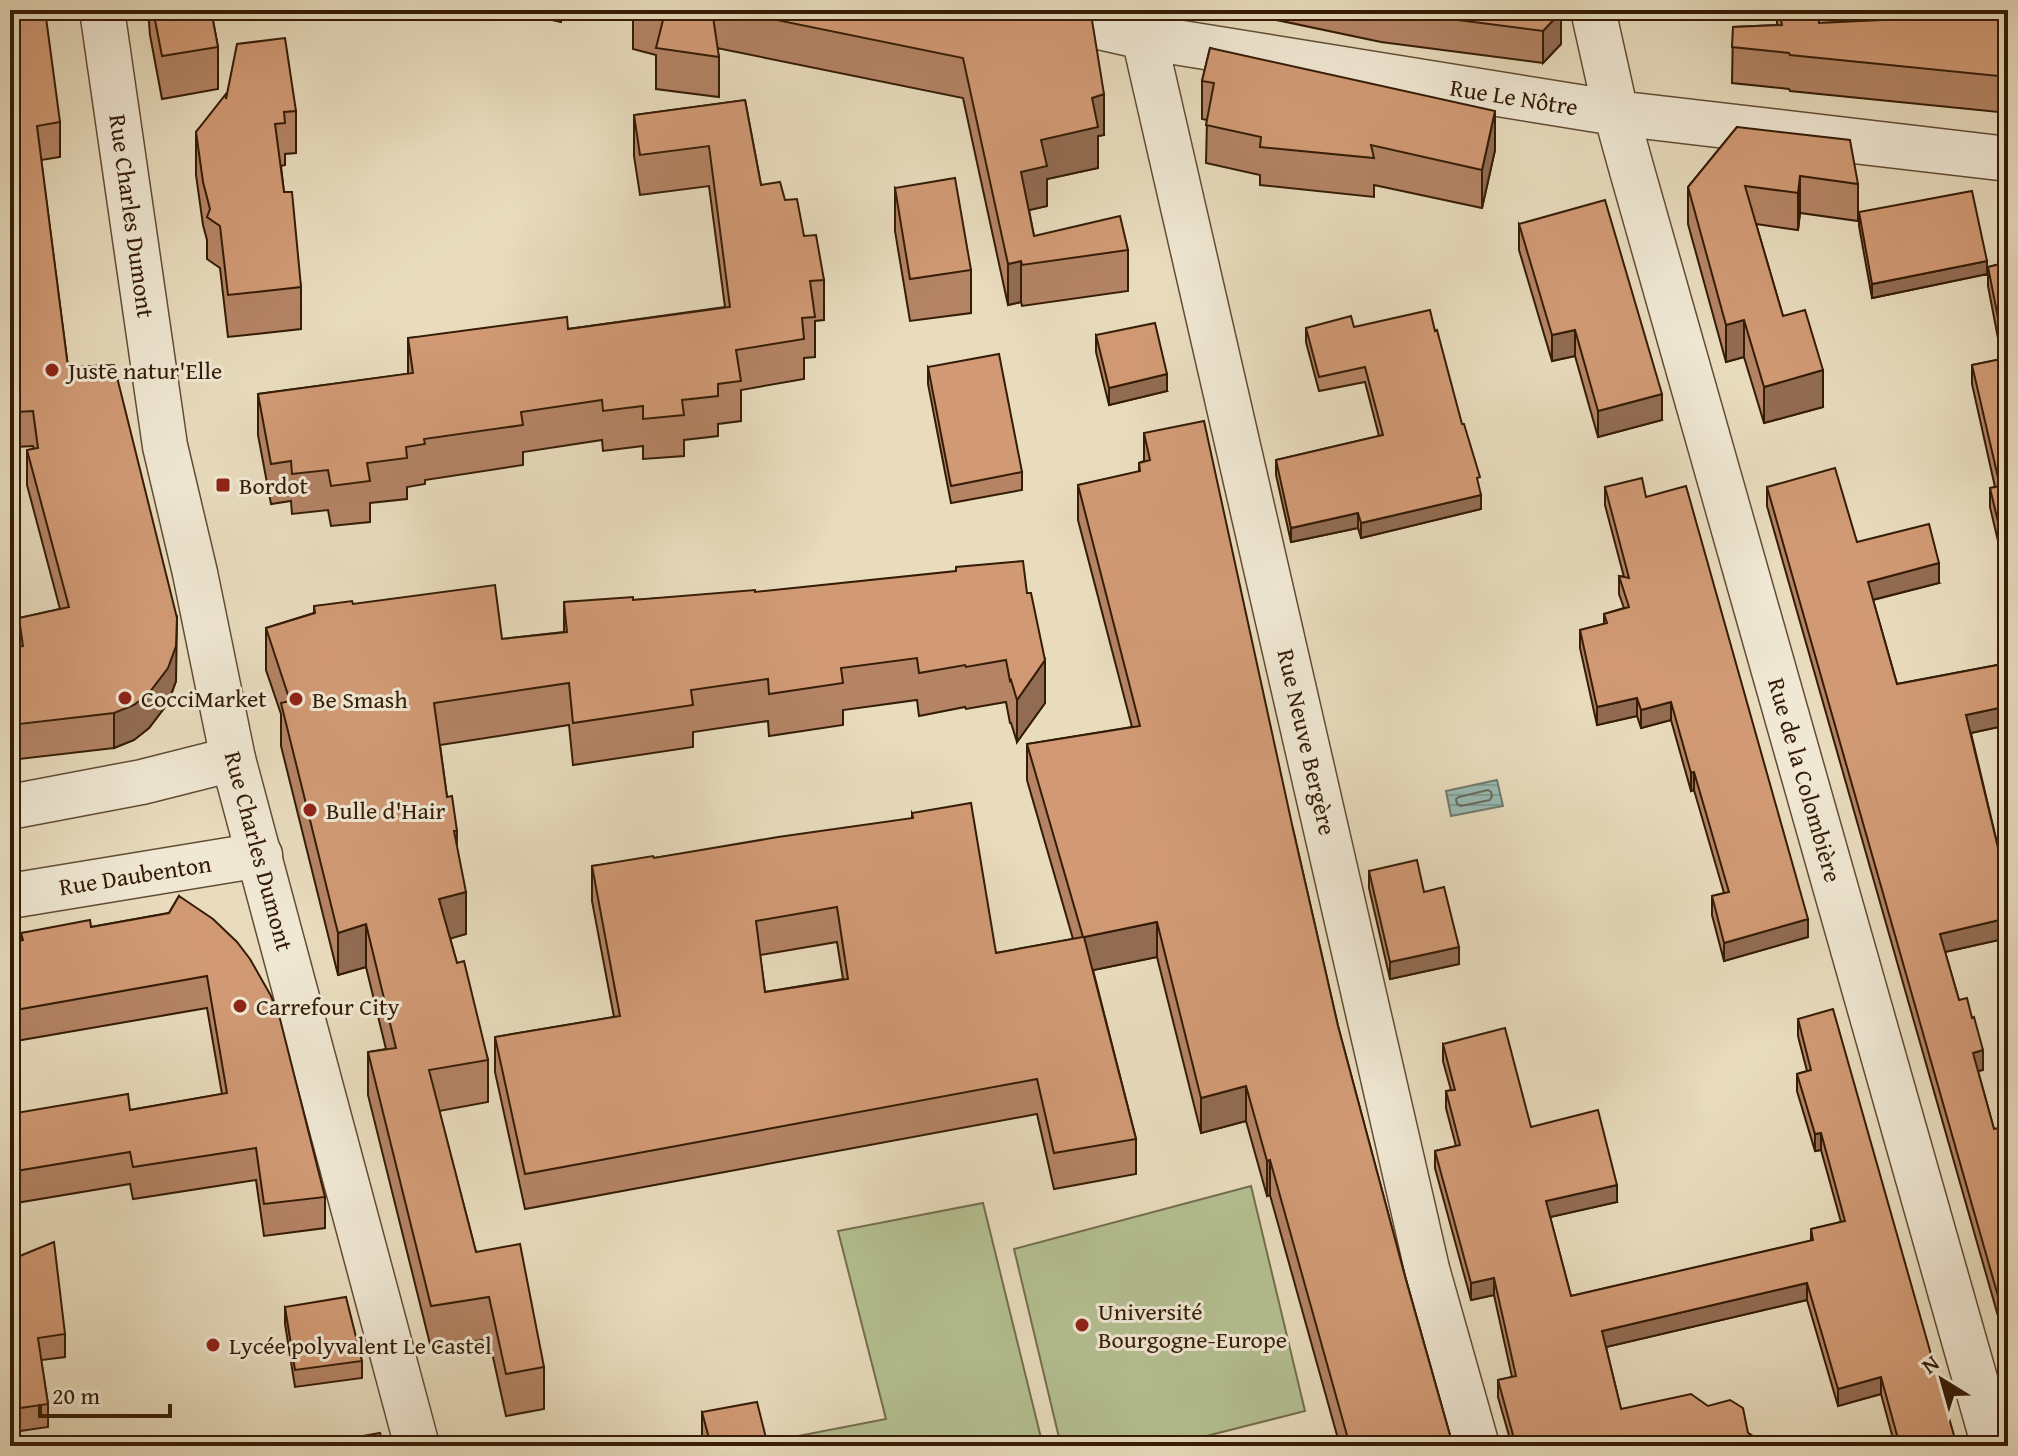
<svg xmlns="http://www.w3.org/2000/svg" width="2018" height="1456" font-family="'Gentium Book Plus',serif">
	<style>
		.grass { fill: #b4c092; stroke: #746e4c; stroke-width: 2 }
		.water { fill: url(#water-rules); stroke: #707b6f; stroke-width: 2 }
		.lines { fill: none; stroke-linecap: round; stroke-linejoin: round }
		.shore { stroke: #666c5e; stroke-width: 2 }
		.minor-casing { stroke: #624c34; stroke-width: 47 }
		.tertiary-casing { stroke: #624c34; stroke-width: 47 }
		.minor { stroke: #f0e8d4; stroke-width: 44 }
		.tertiary { stroke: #f0e8d4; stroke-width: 44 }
		.wall { fill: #b48465; stroke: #351c06; stroke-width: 2; fill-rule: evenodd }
		.shaded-wall { fill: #926c52; stroke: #351c06; stroke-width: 2 }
		.building { fill: #d19a75; stroke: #351c06; stroke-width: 2; fill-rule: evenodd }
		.poi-dot { fill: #8f2418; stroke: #f0e8d4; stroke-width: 3 }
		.labels { text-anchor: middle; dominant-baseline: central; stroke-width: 6; stroke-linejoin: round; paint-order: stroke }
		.street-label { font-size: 24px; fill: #351c06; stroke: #f0e8d4 }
		.poi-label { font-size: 24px; fill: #351c06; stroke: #f0e8d4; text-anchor: start }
	</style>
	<defs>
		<pattern id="water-rules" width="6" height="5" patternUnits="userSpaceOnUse" patternTransform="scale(2)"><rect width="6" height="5" fill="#98bbb5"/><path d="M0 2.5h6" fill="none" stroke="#84a09a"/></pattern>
	</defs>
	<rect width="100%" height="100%" fill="#e8dcbd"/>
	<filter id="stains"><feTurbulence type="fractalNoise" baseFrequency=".0025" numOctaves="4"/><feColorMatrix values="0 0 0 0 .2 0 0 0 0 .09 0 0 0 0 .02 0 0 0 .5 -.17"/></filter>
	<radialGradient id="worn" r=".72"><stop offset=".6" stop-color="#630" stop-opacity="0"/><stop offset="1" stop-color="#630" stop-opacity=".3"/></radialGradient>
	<!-- grass -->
	<path class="grass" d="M1251,1186L1305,1411L1167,1446H1061L1014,1249Z
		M983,1203L1043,1446H757V1444L886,1419L838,1231Z"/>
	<!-- water -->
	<path class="water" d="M1497,780L1503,806L1451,816L1446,791Z"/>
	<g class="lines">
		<!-- shore -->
		<path class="shore" d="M1488,790L1491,792L1492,796L1490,800L1461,806L1457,804L1456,799L1459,797Z"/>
		<!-- minor casing -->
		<g class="minor-casing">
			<path id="minor" d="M1024,10L1144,37L1616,113L2008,159
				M1142,10L1144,37L1427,1269L1477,1446
				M1593,10L1616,113L1631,167L1994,1446
				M10,807L142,782L233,759
				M10,896L260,855"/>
		</g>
		<!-- tertiary casing -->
		<g class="tertiary-casing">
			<path id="tertiary" d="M102,10L165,446L195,573L233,759L417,1446"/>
		</g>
		<!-- minor -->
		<use href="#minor" class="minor"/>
		<!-- tertiary -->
		<use href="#tertiary" class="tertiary"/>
	</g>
	<!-- wall -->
	<path class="wall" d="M10,10L60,122V157L41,160L68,367L176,681L168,703L149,728L134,740L114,748L11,760L10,647L19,646V618L60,609L27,485V450L34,449L33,446L16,447L15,444H10Z
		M148,10H211L218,47V89L162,99L150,35Z
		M352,10H392L353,15Z
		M509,10H564L561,22Z
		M633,10H1044L1104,135L1098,136V168L1047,179V206L1029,210L1034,236L1128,250V291L1022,306L1021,302L1008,305L963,98L717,48L719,57V97L656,89V55L633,49Z
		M1229,10H1561V44L1543,63L1381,42Z
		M1777,10H1817L1819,23L1881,20V10H2008V113L1790,91L1789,89L1732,83L1733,27L1777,25Z
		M1210,48L1495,150L1482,208L1374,185V197L1260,185V175L1206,163L1207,120L1202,119V81Z
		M226,99L296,111V153L285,154V165L281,166L284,192L301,287V329L228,337L220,268L207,259V240L203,225L196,175V132Z
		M745,100L761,185L785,200L804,236L824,280V320L815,321V357L804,358V379L741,390V421L718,424V436L684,440V456L643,459V446L603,451L602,440L523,452V465L425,480V484L407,487V499L370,503V522L331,526L328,510L292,514L291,501L271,504L258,435V394L408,374V338L568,329L725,307L709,186L640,195L634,156V115Z
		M1737,127L1858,184V221L1800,213L1798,230L1756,224L1783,316L1823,407L1764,423L1744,357L1726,362L1688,224V187Z
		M895,188L971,270V313L910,321L895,231Z
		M1859,212L1987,274L1872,298L1859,226Z
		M1519,224L1662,420L1598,437L1575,356L1552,361L1519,250Z
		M2008,262V579H2007L1990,507V488L1995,487L1972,384V365L2002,359L1988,286V267Z
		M1354,327L1480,491L1481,509L1361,538L1358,528L1291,542L1276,475V460L1379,436L1365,382L1319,391L1306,342V328Z
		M1096,335L1167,391L1109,405L1096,352Z
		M928,367L1022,472V490L951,503L928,384Z
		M1144,433L1293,829L1338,1026L1406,1280L1453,1446H1340L1270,1195L1267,1196L1246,1121L1201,1133L1157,957L1093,970L1136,1139V1174L1054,1189L1037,1114L525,1209L495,1072V1037L614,1017L592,901V866L654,858L912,819V813L996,953L1073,939L1027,780V744L1132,727L1078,520V485L1139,472V463L1144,461ZM837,942L843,979L765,992L760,955Z
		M1605,487L1646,497L1808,937L1724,961L1712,915V896L1724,893L1694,790L1691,791L1671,720L1641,728L1637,716L1597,725L1580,648V630L1604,624V614L1624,608L1619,594V576L1624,577L1605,505Z
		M1767,487L1857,542L1939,583L1873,600L1897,684L2008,663V725L1971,733L2008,889V938L1945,952L1959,1000L1983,1070L1978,1071L1994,1129H2008V1351L1767,506Z
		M755,592L1027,593L1045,703L1017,742L1011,723H1010L1006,702L966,709L965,707L919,716L917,700L843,710V725L769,736L768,721L693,732V747L573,765L569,725L440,745L447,797L457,831V849L466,934L450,938L457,963L488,1060V1102L439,1111L476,1252L544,1367V1409L506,1416L489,1339L431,1348L368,1095V1052L386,1049L366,967L338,975L281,746V714L266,670V628L314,613V606L353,604L502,639L564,632V602L633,600Z
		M1369,871L1424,892L1459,964L1390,979L1369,888Z
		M179,896L325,1197V1228L264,1236L256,1180L133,1199L130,1184L10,1204V1114L130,1110L222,1094L207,1008L10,1042V943L21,941V933L91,927L169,913Z
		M1798,1019L1957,1446H1895L1881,1394L1838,1406L1807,1300L1606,1347L1621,1409L1748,1433L1768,1446H1512L1498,1397V1380L1512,1377L1494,1295L1471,1300L1435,1168V1151L1456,1146L1446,1108V1091L1451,1090L1443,1061V1044L1531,1127L1617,1202L1550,1217L1571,1296L1811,1241V1229L1841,1222L1821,1150L1815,1151L1797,1091V1074L1807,1071L1798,1036Z
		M10,1260L65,1334V1357L41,1360L48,1404V1427L13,1432L10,1408Z
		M285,1307L362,1361V1378L295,1387L285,1324Z
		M702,1412L768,1446H702Z"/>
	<!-- shaded-wall -->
	<path class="shaded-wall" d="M1561,12V44L1543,63V31Z
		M1104,94V135L1098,136V168L1047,179V206L1021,212V172L1041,140L1092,98Z
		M1495,111V150L1482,208V170Z
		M1800,176V213L1798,230V193Z
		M1021,261V302L1008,305V264Z
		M1987,261V274L1872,298V284Z
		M1744,320V357L1726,362V325Z
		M1575,330V356L1552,361V335Z
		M1823,370V407L1764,423V387Z
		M1167,374V391L1109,405V388Z
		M1662,394V420L1598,437V411Z
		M1481,495V509L1361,538V523Z
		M1358,513V528L1291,542V528Z
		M1939,563V583L1868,601V582Z
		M177,618L176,681L168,703L149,728L134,740L114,748V713Z
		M1045,660V703L1017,742V700Z
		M1637,698V716L1597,725V707Z
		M1671,702V720L1641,728V710Z
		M2008,706V725L1966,734V715Z
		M1694,772V790L1691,791V773Z
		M466,892V934L439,942V899Z
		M2008,918V938L1940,953V934Z
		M1808,919V937L1724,961V943Z
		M1157,922V957L1084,972V937Z
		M366,924V967L338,975V933Z
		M1459,947V964L1390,979V962Z
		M1983,1050V1070L1973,1072V1053Z
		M1246,1086V1121L1201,1133V1098Z
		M1821,1133V1150L1815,1151V1134Z
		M1270,1160V1195L1267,1196V1161Z
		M1617,1185V1202L1546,1218V1201Z
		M1494,1278V1295L1471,1300V1283Z
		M1807,1283V1300L1602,1348V1331Z
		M1881,1377V1394L1838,1406V1389Z"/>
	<!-- building -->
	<path class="building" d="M10,10H45L60,122L37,126L68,367L114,365L177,618L176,646L168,668L149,693L134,705L114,713L11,725L10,647L23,646L19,618L69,607L27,450L38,448L33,411L16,412L15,409H10Z
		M153,10H211L218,47L162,56Z
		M638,10H712L719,57L656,48L664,16Z
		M728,10H1044L1092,20L1104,94L1092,98L1098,127L1041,140L1047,166L1021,172L1034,236L1120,216L1128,250L1022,265L1021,261L1008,264L963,58Z
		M1380,10H1561V12L1543,31Z
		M1779,10H1817L1819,23L1882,20L1881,10H2008V77L1790,55L1789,53L1732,47L1733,27L1782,25Z
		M285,38L296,111L284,112L285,123L275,124L284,192H292L301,287L228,295L220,226L207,217L210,209L203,182L196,132L226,94V99L237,44Z
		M1210,48L1495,111L1482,170L1371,145L1374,158L1260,147L1261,137L1206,125L1214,83L1202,81Z
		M745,100L761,185L780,182L785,200L797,199L804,236L816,235L824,280L810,281L815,317L802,318L804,339L736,350L741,381L718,384V396L682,400L684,415L643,419V406L603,411L602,400L521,412L523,425L424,439L425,444L406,447L407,458L367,463L370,481L331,486L328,470L292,474L291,461L271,464L258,394L413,373L408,338L567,317L568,329L730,307L709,146L640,155L634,115Z
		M1737,127L1850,140L1858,184L1800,176L1798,193L1745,186L1783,316L1805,310L1823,370L1764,387L1744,320L1726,325L1688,187Z
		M955,178L971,270L910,279L895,188Z
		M1972,191L1987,261L1872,284L1859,212Z
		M1605,200L1662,394L1598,411L1575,330L1552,335L1519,224Z
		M2008,262V560H2007L1990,488L2000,486L1972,365L2006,358L1988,267Z
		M1430,310L1435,331L1437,330L1462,424H1464L1480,477L1477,478L1481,495L1361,523L1358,513L1291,528L1276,460L1383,435L1365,367L1319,377L1306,328L1351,316L1354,327Z
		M1155,323L1167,374L1109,388L1096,335Z
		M999,354L1022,472L951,486L928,367Z
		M1204,421L1293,829L1338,1026L1406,1280L1453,1446H1350L1270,1160L1267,1161L1246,1086L1201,1098L1157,922L1084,937L1136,1139L1054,1153L1037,1079L525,1174L495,1037L620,1016L592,866L653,856L654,858L778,837L913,818L912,813L971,803L996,953L1083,937L1027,744L1140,726L1078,485L1140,471L1139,463L1150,460L1144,433ZM837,907L848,979L765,992L756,921Z
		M1835,468L1857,542L1929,524L1939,563L1868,582L1897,684L2008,663V706L1966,715L2008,889V918L1940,934L1959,1000L1967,998L1972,1018L1974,1017L1983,1050L1973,1053L1994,1129L2007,1126L2008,1129V1331L1767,487Z
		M1642,478L1646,497L1686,486L1808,919L1724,943L1712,896L1729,892L1694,772L1691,773L1671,702L1641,710L1637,698L1597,707L1580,630L1607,623L1604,614L1629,607L1619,576L1629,578L1605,487Z
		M1023,561L1027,593H1031L1045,660L1017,700L1011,680L1010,681L1006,660L966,667L965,665L919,673L917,658L841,668L843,683L769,694L768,679L691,690L693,705L573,723L569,683L434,703L447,797L452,796L457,831H454L466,892L439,899L457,963L464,961L488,1060L429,1070L476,1252L520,1244L544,1367L506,1374L489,1297L431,1306L368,1052L396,1048L366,924L338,933L281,703L290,701L266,628L315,613L314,606L352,601L353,604L495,585L502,639L567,632L564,602L633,597V600L755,590V592L956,571V567Z
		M1417,860L1424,892L1444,887L1459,947L1390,962L1369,871Z
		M179,896L213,919L237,942L250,959L271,996L279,1015L325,1197L264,1204L256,1148L133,1167L130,1152L10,1172V1114L128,1094L130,1110L227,1093L207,976L10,1011V943L23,940L21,933L90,920L91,927L169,913Z
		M1833,1009L1957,1446H1900L1881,1377L1838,1389L1807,1283L1602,1331L1621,1409L1691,1394L1708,1406L1730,1400L1743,1408L1748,1433L1768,1446H1516L1498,1380L1516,1376L1494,1278L1471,1283L1435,1151L1460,1145L1446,1091L1455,1090L1443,1044L1505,1028L1531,1127L1598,1110L1617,1185L1546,1201L1571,1296L1813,1240L1811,1229L1845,1221L1821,1133L1815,1134L1797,1074L1811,1070L1798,1019Z
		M54,1242L65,1334L38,1338L48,1404L13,1409L10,1385V1260Z
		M346,1297L362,1361L295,1370L285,1307Z
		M757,1402L768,1446H711L702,1412Z
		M380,1433L384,1446H309Z"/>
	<!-- markers -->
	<g class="poi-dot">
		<circle cx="52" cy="370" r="8"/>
		<rect x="215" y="477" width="16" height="16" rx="4"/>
		<circle cx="125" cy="698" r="8"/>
		<circle cx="296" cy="699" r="8"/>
		<circle cx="310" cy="810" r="8"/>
		<circle cx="240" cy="1006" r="8"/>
		<circle cx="1082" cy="1325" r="8"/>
		<circle cx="213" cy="1345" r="8"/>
	</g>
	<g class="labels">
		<!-- street labels -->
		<g class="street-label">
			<text transform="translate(1514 97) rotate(9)">Rue Le Nôtre</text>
			<text transform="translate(132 216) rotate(82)">Rue Charles Dumont</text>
			<text transform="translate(1307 742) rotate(77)">Rue Neuve Bergère</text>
			<text transform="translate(1805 780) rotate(74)">Rue de la Colombière</text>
			<text transform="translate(259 851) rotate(75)">Rue Charles Dumont</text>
			<text transform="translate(135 875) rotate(-9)">Rue Daubenton</text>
		</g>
		<!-- poi labels -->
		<g class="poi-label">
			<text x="68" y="370">Juste natur'Elle</text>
			<text x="239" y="485">Bordot</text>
			<text x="141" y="698">CocciMarket</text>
			<text x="312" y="699">Be Smash</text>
			<text x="326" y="810">Bulle d'Hair</text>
			<text x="256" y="1006">Carrefour City</text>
			<text x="1098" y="1311">Université<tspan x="1098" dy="28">Bourgogne-Europe</tspan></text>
			<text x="229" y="1345">Lycée polyvalent Le Castel</text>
		</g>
	</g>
	<!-- margin -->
	<rect width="2018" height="1456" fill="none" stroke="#e8dcbd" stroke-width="40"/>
	<rect x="12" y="12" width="1994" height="1432" fill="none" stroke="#351c06" stroke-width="4"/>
	<rect x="20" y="20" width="1978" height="1416" fill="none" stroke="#351c06" stroke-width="2"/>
	<!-- north arrow -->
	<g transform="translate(1942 1380) rotate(323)" stroke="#f0e8d4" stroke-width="6" paint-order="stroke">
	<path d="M0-6L14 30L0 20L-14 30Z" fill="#351c06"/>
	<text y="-12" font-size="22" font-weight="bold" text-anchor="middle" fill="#351c06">N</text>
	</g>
	<!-- scale -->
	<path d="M40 1404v12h130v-12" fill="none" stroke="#351c06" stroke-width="4"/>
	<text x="52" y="1404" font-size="24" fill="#351c06" stroke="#f0e8d4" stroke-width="6" paint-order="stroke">20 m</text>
	<rect width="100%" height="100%" filter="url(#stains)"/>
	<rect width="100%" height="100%" fill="url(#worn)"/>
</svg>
